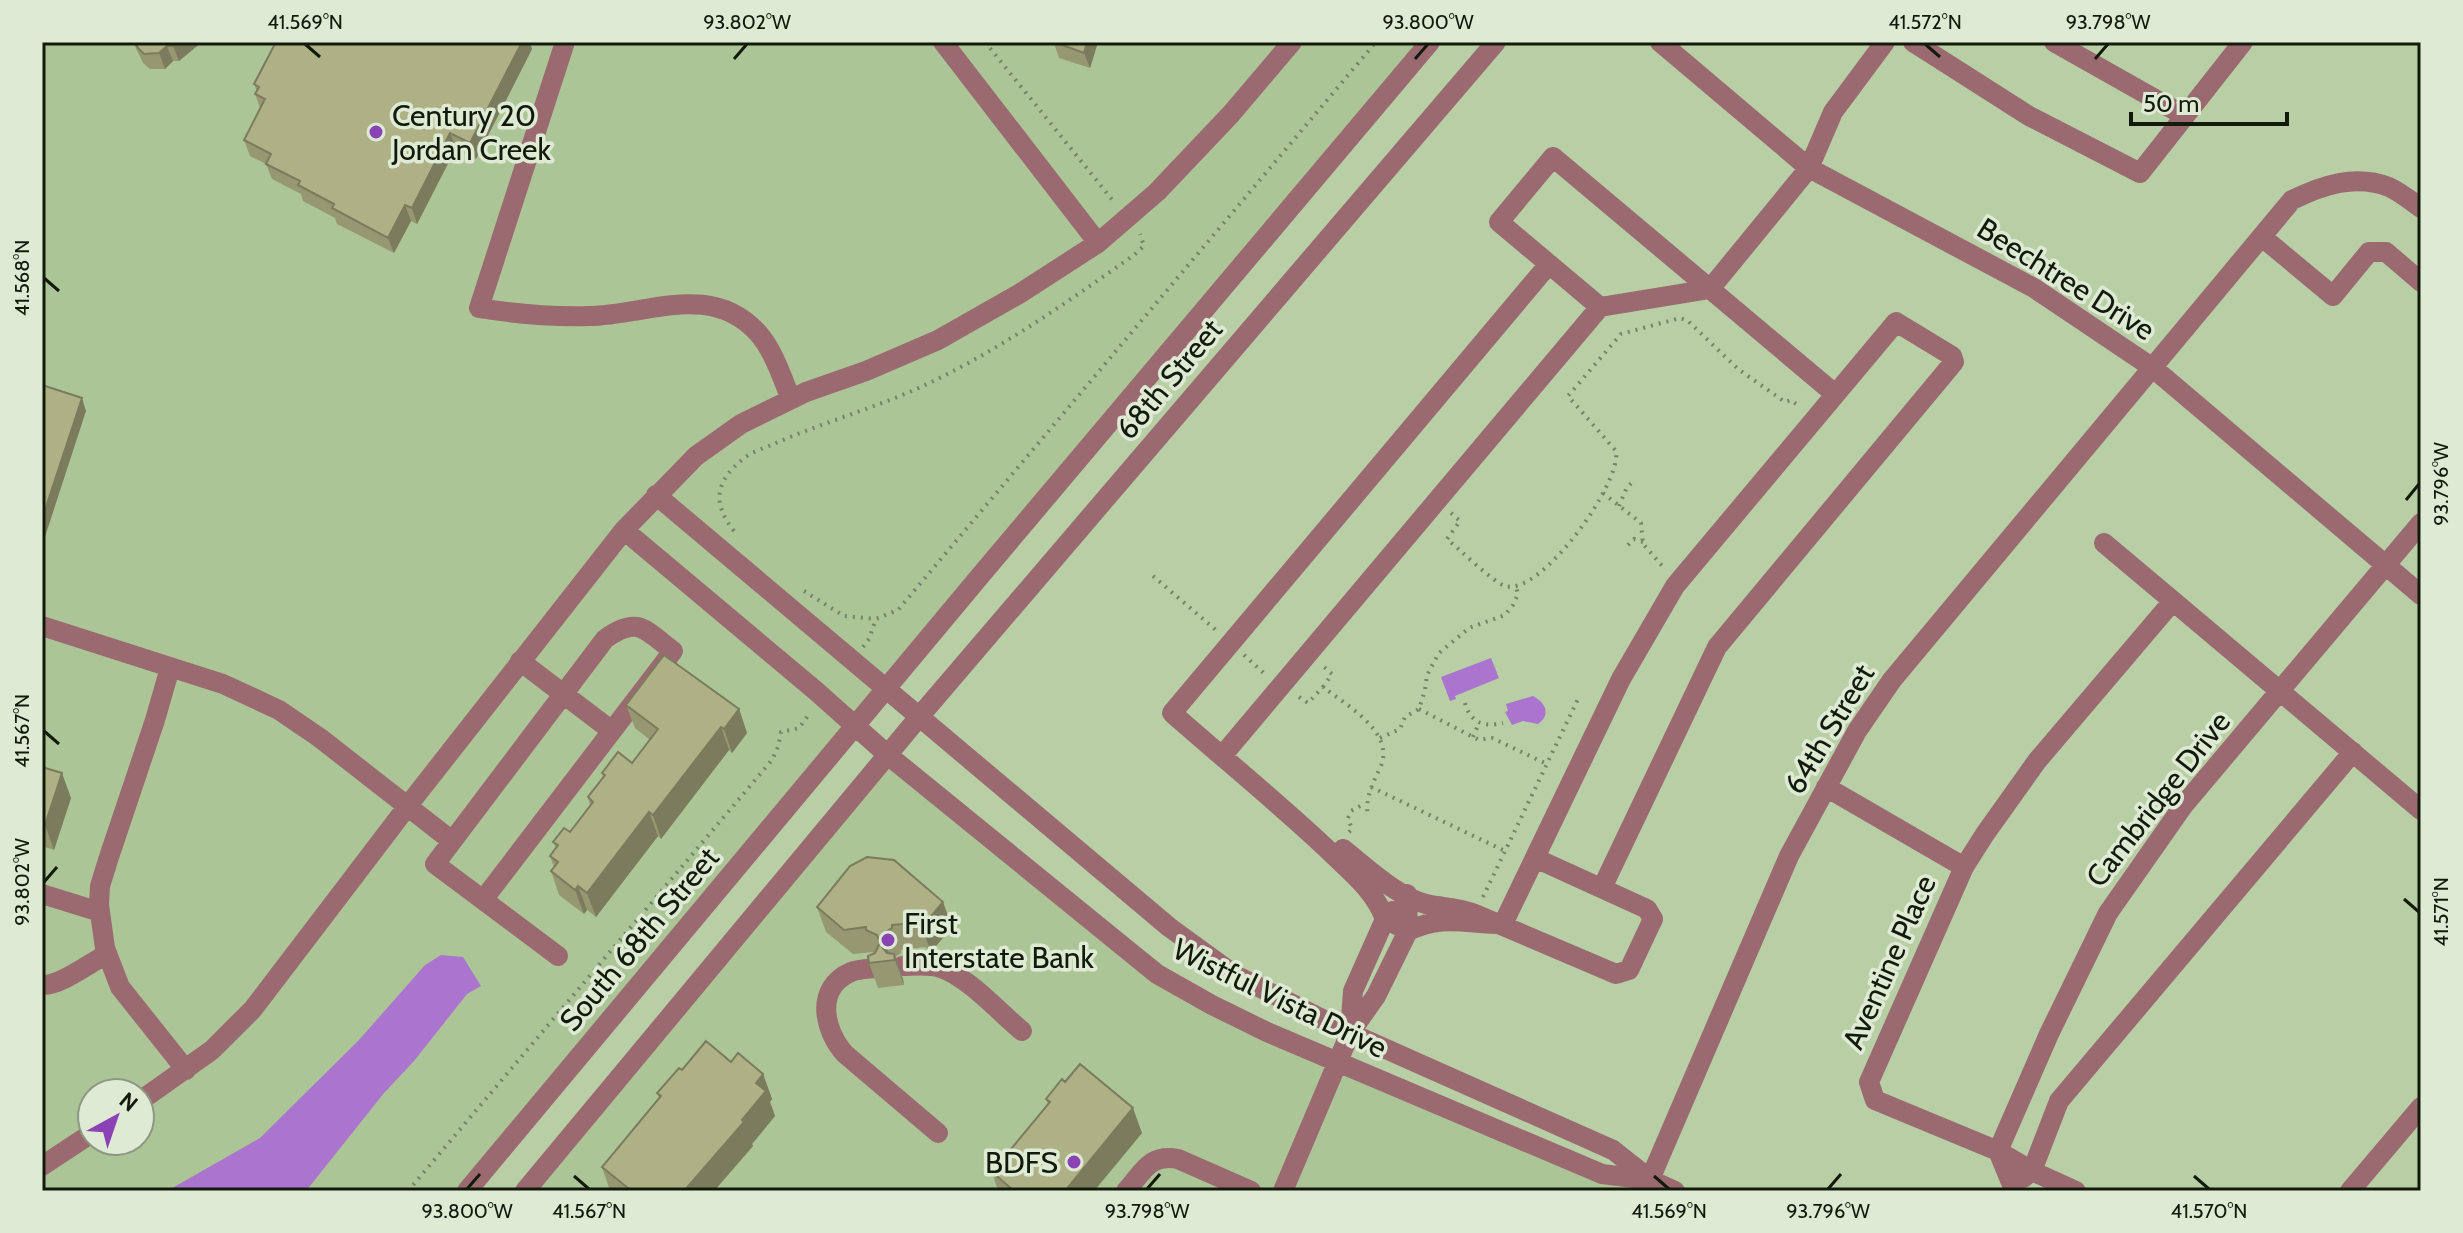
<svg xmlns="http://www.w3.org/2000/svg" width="2463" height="1233" font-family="Cabin,sans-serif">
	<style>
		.built { fill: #acc596; fill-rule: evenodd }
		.water { fill: #aa74cf }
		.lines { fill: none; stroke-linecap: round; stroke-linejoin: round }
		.path { stroke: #748466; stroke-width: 4; stroke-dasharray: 2 6; stroke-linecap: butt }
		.minor { stroke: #9b6a71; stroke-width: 20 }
		.wall { fill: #969872 }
		.shaded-wall { fill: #7a7c5d }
		.building { fill: #aeb185; stroke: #7a7c5d; stroke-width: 2 }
		.ticks { fill: none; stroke: #121a0b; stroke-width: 3 }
		.poi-dot { fill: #8a42b5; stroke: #dfead5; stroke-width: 3 }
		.labels { text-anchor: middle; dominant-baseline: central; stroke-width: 7; stroke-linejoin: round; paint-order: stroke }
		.poi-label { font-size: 30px; fill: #121a0b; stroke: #dfead5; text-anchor: start }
		.street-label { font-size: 30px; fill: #121a0b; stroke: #dfead5 }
		.neatline { fill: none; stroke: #121a0b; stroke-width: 3 }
		.ticks-label { font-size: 20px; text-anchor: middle; fill: #121a0b }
	</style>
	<rect width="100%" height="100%" fill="#b8cea5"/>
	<!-- built -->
	<path class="built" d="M42,42H1430L467,1191H42ZM92,1093H140V1141H92Z
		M889,756L1163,965L1215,999L1645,1191H525Z"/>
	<!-- water -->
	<path class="water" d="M1491,658L1499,678L1455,696L1456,699L1450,701L1441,677Z
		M1533,696C1546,703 1551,715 1538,724L1523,721L1512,725L1505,712L1508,711L1506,704Z
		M441,955L463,957L481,986L467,994L414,1061L384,1093L306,1191H167L260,1138L359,1040L425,965Z"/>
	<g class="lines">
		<!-- path -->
		<path class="path" d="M985,42L1114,202
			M1603,493L1641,523L1643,544L1664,568
			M1619,506L1627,487L1633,482
			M1451,513L1460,521L1447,539C1459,549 1493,582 1505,586C1540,597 1622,483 1616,451L1568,396L1621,334L1680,318L1688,321L1738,369L1785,402L1791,400L1800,407
			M734,531C712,503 715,482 743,459C751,452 765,448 776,443C824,422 875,408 923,386C998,351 1066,303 1134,255L1144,246L1140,234
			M1628,545L1634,539L1643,542
			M1153,576L1217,631
			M804,591L844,616L876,619
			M863,647L869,639L876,619L898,610L1376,42
			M1244,655L1267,676
			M1323,687L1332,674L1324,667
			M1299,697L1308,703L1323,687C1346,705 1397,733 1380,768C1372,785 1365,798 1368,817
			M1465,703C1470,722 1484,728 1503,723
			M1419,709L1479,740L1492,738L1547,764
			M1473,737L1479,723
			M1380,738L1400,729L1405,717L1419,709L1425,690L1427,675L1439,653L1469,628L1505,615L1513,605L1518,594L1516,587
			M1371,787L1505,851
			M1349,832L1352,829L1348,818L1351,811L1364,804
			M1483,897L1579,697
			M408,1191L772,760L778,747L781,732L799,728L810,713"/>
		<!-- minor -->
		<path class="minor" d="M565,42L479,308C516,314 552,317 589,316C648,315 711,281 758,333C774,351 782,378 791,399
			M943,42L1098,243
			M1660,42L1809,168L2034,288L2153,368L2421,595
			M1913,42L2029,116L2140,173L2243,42
			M2054,42L2185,116
			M2262,237L2333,296L2369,252H2386L2421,282
			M1600,307L1499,222L1553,157L1835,394
			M656,495L1169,927L1235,975L1350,1033L1613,1150L1651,1180L1675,1191
			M624,530L816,691L889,756L1157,974L1212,1005L1267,1032L1602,1174L1651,1180
			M2104,543L2173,601
			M42,626L223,684L279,710L320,738L452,841
			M520,661L612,731
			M170,668L155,720L109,857L100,886L99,905L105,948L120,987L186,1070
			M1222,756L1600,307L1710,289L1809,168L1833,112L1885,42
			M1826,787L1964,867
			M1343,849C1366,867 1397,897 1426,904C1444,908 1458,907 1475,914L1616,974L1629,970L1653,919L1647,909L1535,858
			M42,894L100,912
			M483,900L673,651C645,630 638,615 605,639L435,864L558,956
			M1503,924L1621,679L1675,586L1896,322L1952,356L1954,362L1717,647L1602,888
			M1503,924C1466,924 1443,914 1408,931L1385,919C1374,889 1348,870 1326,848C1276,801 1223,758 1172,713L1549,264
			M902,966C915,966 929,964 941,968C968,977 999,1012 1022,1031
			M876,968C868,969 858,969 851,972C814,988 824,1031 845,1054L938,1133
			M42,985C60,986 90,963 107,954
			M1350,1033L1353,991L1385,919L1392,911
			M140,1101L212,1050L253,1009L410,803L624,530L696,456L741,424L806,392L866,371L938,340L1019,294L1098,243L1157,192L1231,114L1292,42
			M42,1166L92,1133
			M2023,1178L2032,1171L2059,1101L2353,752
			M2012,1185L1998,1151L2049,1034L2108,913L2183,806L2421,523
			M467,1191L980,576L1430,42
			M525,1191L919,717L1496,42
			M1126,1191C1143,1172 1150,1153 1178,1159L1251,1191
			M1283,1191L1350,1033L1376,996L1408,931L1407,894
			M1645,1191L1789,856L1857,731L1892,680L2292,200C2323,185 2355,174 2389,187C2400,192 2411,201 2421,208
			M2076,1191L2032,1171L1998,1151L1875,1100L1869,1082L1964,867L1985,834L2037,761L2173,601L2421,810
			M2350,1191L2421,1107"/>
	</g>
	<!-- wall -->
	<path class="wall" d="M133,42H202L179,61H173L165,69H150L143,63Z
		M276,42H530L532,49L476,159L456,148L417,224L411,221L394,253L337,224L335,218L303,201L301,194L272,179L266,164L250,156L244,140L260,108L255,94L257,91L254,84Z
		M1098,42L1090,68L1059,58L1054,43Z
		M626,705L739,709L747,733L732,753L729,750L661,839L658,836L596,917L587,910L584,914L559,895L551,871L554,867L550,856L556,848L553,842L570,832L590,805L588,797L603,777L602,773L632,763L650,740L635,728Z
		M42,767L71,798L54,850L42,846Z
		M817,907L952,927L931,952L925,947L901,950V953L895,957L903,979L904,985L878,988L869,963L874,952L853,954L826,932Z
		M731,1062L763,1074L772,1099L770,1102L775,1116L752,1144L753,1146L714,1191H610L602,1167L659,1098L657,1093L682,1070Z
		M1065,1082L1142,1133L1094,1191H998L992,1172L1048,1104L1046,1099Z"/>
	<!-- shaded-wall -->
	<path class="shaded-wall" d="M178,42H202L179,61L173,46Z
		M522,42H530L532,49L476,159L470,143Z
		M1087,42H1098L1090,68L1084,53Z
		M167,46L173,61L165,69L159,53Z
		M450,133L456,148L417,224L412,208Z
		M405,205L411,221L394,253L388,238Z
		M82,398L86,411L42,546V519Z
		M739,709L747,733L732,753L724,729Z
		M721,727L729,750L661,839L653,815Z
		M62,773L71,798L54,850L45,825Z
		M649,812L658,836L596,917L587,893Z
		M578,886L587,910L584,914L575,890Z
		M943,902L952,927L931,952L922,927Z
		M882,934L891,959L882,947Z
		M894,954L903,979L904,985L895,960Z
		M763,1074L772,1099L770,1102L775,1116L752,1144L753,1146L714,1191H684L742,1120L756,1083Z
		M1133,1108L1142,1133L1094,1191H1065Z"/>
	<!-- building -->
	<path class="building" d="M135,42H178L173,46H167L159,53L144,54L138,48Z
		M276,42H522L470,143L450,133L412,208L405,205L388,238L332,208L334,204L298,185L300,181L266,164L271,154L244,140L265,99L255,94L259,87L254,84Z
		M1054,42H1087L1084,53Z
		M42,385L82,398L42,519Z
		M664,655L739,709L724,729L721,727L653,815L649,812L587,893L578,886L575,890L551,871L558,862L550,856L558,845L553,842L564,828L570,832L593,802L588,797L605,775L602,773L618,752L632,763L658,729L626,705Z
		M42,767L62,773L45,825L42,824Z
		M867,857L894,860L943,902L922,927L916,923L892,925V928L882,934V947L887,953L894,954L895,960L869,963L868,956L875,953L880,943L877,935L866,930V927L844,930L817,907L850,866Z
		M706,1041L731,1062L738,1053L763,1074L756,1083L766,1091L742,1120L744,1122L684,1191H625L628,1188L602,1167L661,1096L657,1093L679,1068L682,1070Z
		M1080,1064L1133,1108L1065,1191H1014L992,1172L1050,1102L1046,1099L1062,1079L1065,1082Z"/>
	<!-- ticks -->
	<path class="ticks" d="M305,44L320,57M1925,44L1940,57M734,59L747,44M1415,59L1428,44M2095,59L2108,44M44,278L59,291M2406,500L2419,484M44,731L59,744M44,882L57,867M2404,899L2419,912M574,1176L589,1189M1654,1176L1669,1189M2194,1176L2209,1189M467,1189L480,1174M1147,1189L1160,1174M1828,1189L1841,1174"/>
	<!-- markers -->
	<g class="poi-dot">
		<circle cx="376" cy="132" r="8"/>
		<circle cx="888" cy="940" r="8"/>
		<circle cx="1074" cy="1162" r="8"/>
	</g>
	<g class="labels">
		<!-- poi labels -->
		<g class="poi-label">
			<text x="392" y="115">Century 20<tspan x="392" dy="34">Jordan Creek</tspan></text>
			<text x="904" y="923">First<tspan x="904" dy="34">Interstate Bank</tspan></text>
			<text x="1058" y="1162" text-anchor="end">BDFS</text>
		</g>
		<!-- street labels -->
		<g class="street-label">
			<text transform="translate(2066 279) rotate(32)">Beechtree Drive</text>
			<text transform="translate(1169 379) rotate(-50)">68th Street</text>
			<text transform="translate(1829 729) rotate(-59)">64th Street</text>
			<text transform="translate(2158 799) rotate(-52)">Cambridge Drive</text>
			<text transform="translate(639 939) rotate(-50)">South 68th Street</text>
			<text transform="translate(1889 962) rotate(-66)">Aventine Place</text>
			<text transform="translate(1280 998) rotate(26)">Wistful Vista Drive</text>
		</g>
	</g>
	<!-- border -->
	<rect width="2463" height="1233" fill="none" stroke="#dfead5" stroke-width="88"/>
	<!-- north arrow -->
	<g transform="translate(116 1117) rotate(40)"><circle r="38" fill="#dfead5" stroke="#8d9784" stroke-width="2"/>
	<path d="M0-6L14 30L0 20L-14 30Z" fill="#8a42b5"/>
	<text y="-12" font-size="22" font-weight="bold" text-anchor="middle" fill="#121a0b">N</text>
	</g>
	<!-- scale -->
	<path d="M2131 112v12h156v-12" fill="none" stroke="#121a0b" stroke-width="4"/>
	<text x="2143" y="112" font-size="24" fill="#121a0b" stroke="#dfead5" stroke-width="6" paint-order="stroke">50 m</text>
	<rect x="44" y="44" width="2375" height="1145" class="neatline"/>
	<g class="ticks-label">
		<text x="305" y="29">41.569°N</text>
		<text x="747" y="29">93.802°W</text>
		<text x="1428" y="29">93.800°W</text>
		<text x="1925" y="29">41.572°N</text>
		<text x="2108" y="29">93.798°W</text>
		<text transform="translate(22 278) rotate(-90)" y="7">41.568°N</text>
		<text transform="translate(2441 484) rotate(-90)" y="7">93.796°W</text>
		<text transform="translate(22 731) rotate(-90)" y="7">41.567°N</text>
		<text transform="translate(22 882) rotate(-90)" y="7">93.802°W</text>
		<text transform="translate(2441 912) rotate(-90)" y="7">41.571°N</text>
		<text x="467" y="1218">93.800°W</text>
		<text x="589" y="1218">41.567°N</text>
		<text x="1147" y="1218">93.798°W</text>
		<text x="1669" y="1218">41.569°N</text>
		<text x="1828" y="1218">93.796°W</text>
		<text x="2209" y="1218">41.570°N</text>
	</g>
</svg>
